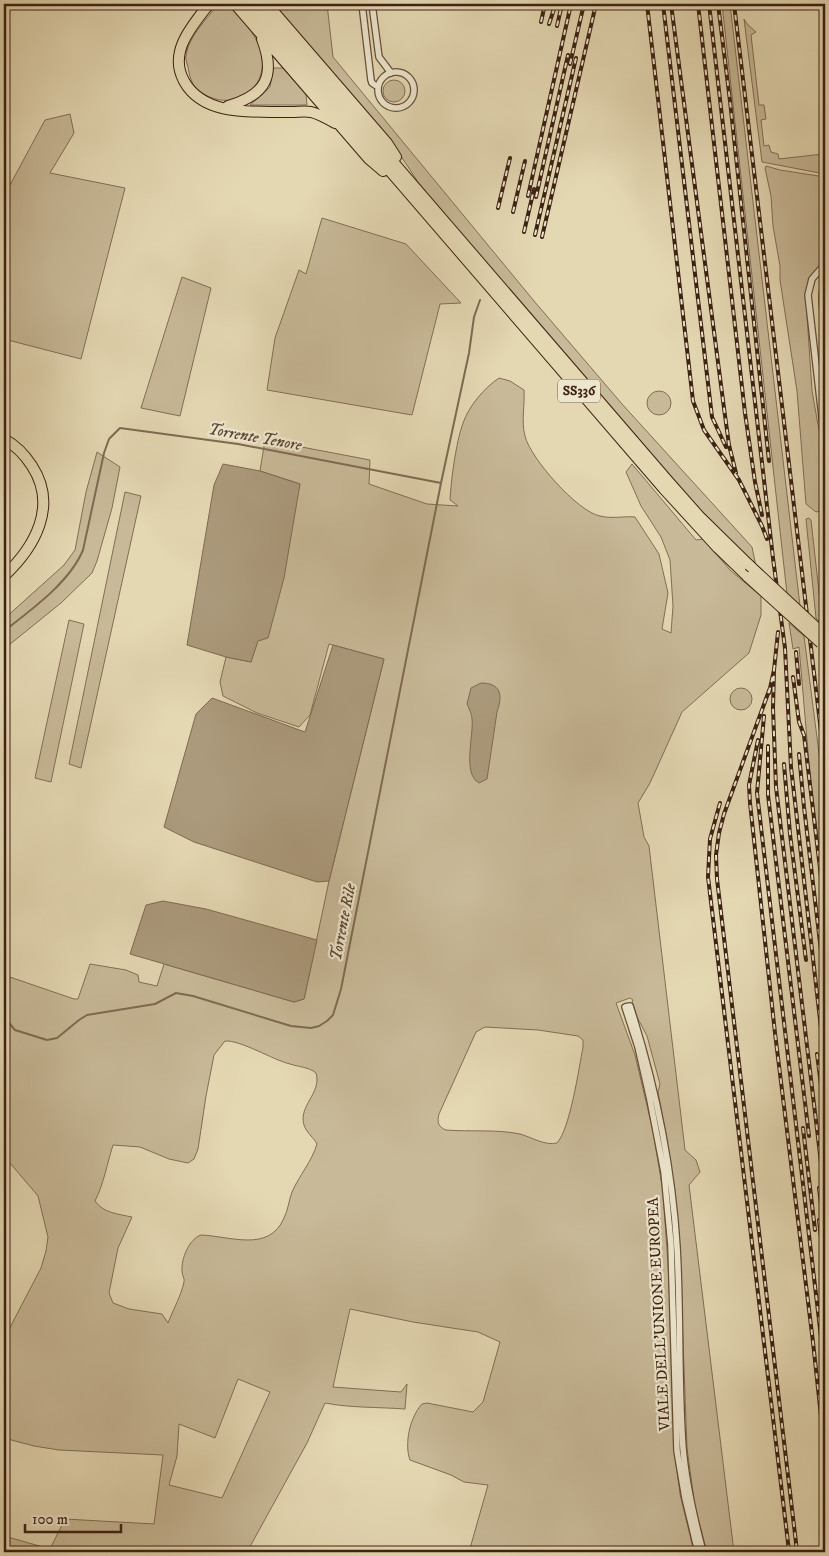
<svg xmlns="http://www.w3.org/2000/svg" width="829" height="1556" font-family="'IM FELL DW Pica',serif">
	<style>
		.green { fill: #c8b998; stroke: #826e55; fill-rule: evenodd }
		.water { fill: #ab9a7c; stroke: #7f6a52 }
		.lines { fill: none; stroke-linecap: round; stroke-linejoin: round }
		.stream { stroke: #7f6a52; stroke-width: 2 }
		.street-casing { stroke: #67503a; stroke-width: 8 }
		.highway-casing { stroke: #3d2212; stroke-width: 12 }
		.street { stroke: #ede6ce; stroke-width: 5.5 }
		.highway { stroke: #e4d8b3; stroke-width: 10 }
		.rail-casing { stroke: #3d2212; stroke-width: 4 }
		.rail { stroke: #ede6ce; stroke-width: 2; stroke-dasharray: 5.5; stroke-linecap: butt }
		.highway-bridge-casing { stroke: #3d2212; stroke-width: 12; stroke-linecap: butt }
		.highway-bridge { stroke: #e4d8b3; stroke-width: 10 }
		.labels { text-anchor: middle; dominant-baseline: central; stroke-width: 4.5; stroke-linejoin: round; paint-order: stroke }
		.shield { fill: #ede6ce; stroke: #725d4a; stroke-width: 1 }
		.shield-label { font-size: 14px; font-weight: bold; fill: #3d2212 }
		.street-label { font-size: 15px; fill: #3d2212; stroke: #ede6ce }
		.water-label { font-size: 16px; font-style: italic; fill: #5e4632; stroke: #ede6ce }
	</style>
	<rect width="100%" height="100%" fill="#e4d8b3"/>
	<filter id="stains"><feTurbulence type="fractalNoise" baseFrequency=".004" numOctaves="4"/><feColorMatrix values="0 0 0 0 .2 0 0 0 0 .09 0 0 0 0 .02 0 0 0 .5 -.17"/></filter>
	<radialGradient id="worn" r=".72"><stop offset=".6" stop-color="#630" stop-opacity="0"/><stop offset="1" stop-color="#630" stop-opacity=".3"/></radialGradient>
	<!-- green -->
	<path class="green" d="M218,4H230C241,18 254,32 260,48C263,57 263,66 261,74C252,104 217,108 196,88C191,83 189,73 188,67C187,63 185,59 186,55C189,36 207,19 218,4Z
		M274,4H327L333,57L534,301L622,404L752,547L756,566L691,500L438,207L418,182L397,150Z
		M722,4H730L800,606L787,594Z
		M744,19L748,25L756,32L751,35L759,105H764L766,119L761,120L764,146L769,145L771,152L778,154L779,159L823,154L822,149H825L823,162L825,163V174L762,162Z
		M273,68H283L306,94L307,105H250L270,87Z
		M383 91a11 11 0 1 1 22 0a11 11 0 1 1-22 0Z
		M70,114L74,133L50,173L125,188L81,359L4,339V183L10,185L45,120Z
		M766,166L780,170L825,177V261C815,269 807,287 806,300L812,391L822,447L825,510L816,512L806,504L797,391L780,280V266L773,226L771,196L765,168Z
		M322,218L406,244L461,303L440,304L412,415L267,390L275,338L299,270L306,274Z
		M825,276V337C820,332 821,329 821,323C819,305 815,291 825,276Z
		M182,277L211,288L180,416L141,408Z
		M499,378L510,381L524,390C525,405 521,421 525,436C530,458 578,512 600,516C611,519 624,516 635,517L659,554L668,593L662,629L671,633L673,606L670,560L661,537L641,506L626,472L632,464L696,540L703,539L731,571L761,596V615L749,653L682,712L650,783L638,803L644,837L649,846L685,1150L696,1160L700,1172L689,1185L734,1552H707L695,1507L687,1448L679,1233L667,1140L658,1092L660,1084L647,1036L638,1019L632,1001L633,1000L630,998L616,1003L635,1055L653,1131L663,1192L669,1280L674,1448L680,1494L694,1552H469L488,1485L464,1482L451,1475L410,1460C404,1444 410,1417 422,1404L427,1403L473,1412L483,1402L500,1342L478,1332L413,1322L350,1309L333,1387L401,1392L407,1384L405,1409C378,1407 351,1408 325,1403L307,1443L247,1552H4V1536L50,1549L65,1519L154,1524L163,1455L59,1450L34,1446L4,1438V1339L41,1268L46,1251L48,1237L38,1196L4,1156V975L74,999H78L90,964L126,970L138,975L139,982L157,986L164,964L294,1002L304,999L329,881L384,659L329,644L310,715L299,727L257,713L223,696L220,682L226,657L251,662L300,484L260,471L265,440L370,460L369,484L427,504L458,506L450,500C451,480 456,442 463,423C469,406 484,388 499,378ZM485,1027L538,1030L578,1036L583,1040V1047C579,1068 570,1129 557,1143C545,1146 531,1137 520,1134C496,1129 470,1132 446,1130C438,1127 437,1122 439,1114L476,1032ZM225,1041C241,1040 273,1060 290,1064C299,1067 309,1067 316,1073C322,1093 298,1106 304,1125C306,1132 314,1138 317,1144C312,1161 299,1176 292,1192C289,1200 288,1210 284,1218C269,1253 230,1236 201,1235C189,1239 181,1259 182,1271C182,1276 185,1278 184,1282C181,1296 173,1310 168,1323L162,1314L129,1309L113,1303L109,1293L118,1248L132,1217C118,1214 103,1213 95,1201C104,1183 107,1164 113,1145L140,1147L169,1159L188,1163L194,1159L198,1149L206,1096L214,1055ZM238,1379L270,1392L222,1498L169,1485L177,1456L179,1424L215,1438Z
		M647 403a12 12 0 1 1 24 0a12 12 0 1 1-24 0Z
		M97,452L120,467L112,508L97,561L92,573L61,603L4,649V619L64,565L75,550L86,492Z
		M125,492L141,496L81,768L69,764Z
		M809,518L811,520L820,601L825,609V628L816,618L806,519Z
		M69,620L84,624L51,782L35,778Z
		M789,623L804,636L825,800V895L810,774L799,647L793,649Z
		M730 699a11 11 0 1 1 22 0a11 11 0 1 1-22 0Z"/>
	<!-- water -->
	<path class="water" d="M223,464L260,471L300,484L284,578L268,638L258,641L251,662L226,657L187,645L214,485Z
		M333,645L384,659L329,881L317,882L194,842L164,827L196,714L212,698L305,732Z
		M481,683C501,683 503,695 497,712L487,779L479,783C462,774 474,735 472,719C472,714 469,709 467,704L471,688Z
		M163,901L206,909L317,940L304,999L294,1002L130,954L146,905Z"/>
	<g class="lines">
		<!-- stream -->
		<path class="stream" d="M4,631C31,610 70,582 83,550L104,453L109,439L120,428L238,444L441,483
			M4,1017L15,1030L47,1040L57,1038L79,1020L87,1015L155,1004L176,993L193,996L291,1026L311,1028L319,1026L327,1021L333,1015L341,989L441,483L469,353L474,317L480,300"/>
		<!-- street casing -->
		<g class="street-casing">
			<path id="street" d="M362,4L371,80L372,83L378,87
				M372,4L379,57L391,73
				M378 90a18 18 0 1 1 36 0a18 18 0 1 1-36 0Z
				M825,264L812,279L808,295L825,443
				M698,1552L685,1498L677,1451L671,1245L664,1172L650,1100L638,1047L625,1007L630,1006C655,1084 672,1165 677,1247C681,1314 678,1381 683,1448C686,1483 694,1518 703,1552"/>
		</g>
		<!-- highway casing -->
		<g class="highway-casing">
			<path id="highway" d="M209,4C192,26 168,52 184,81C204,118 257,111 292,112C298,112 305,111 311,112C319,114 328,119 335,123
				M235,4L369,159L383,171
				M246,4L664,489L718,548L748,577
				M257,4L668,481L699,516L749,565
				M267,4L387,143L396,157
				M228,106C266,95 276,76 262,39
				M4,439C15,445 25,455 32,466C58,506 35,547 4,576"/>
		</g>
		<!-- street -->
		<use href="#street" class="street"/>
		<!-- highway -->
		<use href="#highway" class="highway"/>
		<!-- rail casing -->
		<g class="rail-casing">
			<path id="rail" d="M647,4L693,401L704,430L739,480L762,526L767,539
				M663,4L712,417L726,447
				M671,4L724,408L729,445L736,473
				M698,4L745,413L755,482L762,515
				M709,4L773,558L785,648L791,767L825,1063
				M718,4L730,101L769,461
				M734,4L825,765
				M541,22L545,4
				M549,24L555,6
				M557,26L562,4
				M570,64L584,4
				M528,196L571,4
				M536,197L568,55
				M498,208L510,158
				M513,212L525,161
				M524,232L534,189
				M535,235L576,58
				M542,237L596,4
				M778,632L774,670L773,708L776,787L825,1196
				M796,652L799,684
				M793,677L799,722L804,735L825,910
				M770,688L724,814L719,833L716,855L717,879L797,1551
				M769,693L774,670
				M764,716L757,793L825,1371
				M758,740L749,785L750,803L775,1033L813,1342L825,1453
				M768,746V795L809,1136
				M799,754L804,807L825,985
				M784,764L790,834L806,960
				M720,803L710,839L708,877L789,1551
				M817,1054L825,1116
				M803,1128L815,1230
				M819,1188L824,1228
				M819,1220L825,1272"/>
		</g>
		<!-- rail -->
		<use href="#rail" class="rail"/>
		<!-- highway-bridge casing -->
		<g class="highway-bridge-casing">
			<path id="highway-bridge" d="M749,565L821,632
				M748,577L821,643"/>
		</g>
		<!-- highway-bridge -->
		<use href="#highway-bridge" class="highway-bridge"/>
	</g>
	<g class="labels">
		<!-- shield labels -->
		<rect class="shield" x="558" y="379.5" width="42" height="23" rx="4"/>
		<g class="shield-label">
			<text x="579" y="391">SS336</text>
		</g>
		<!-- street labels -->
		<g class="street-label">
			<text transform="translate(659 1314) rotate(-93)">VIALE DELL'UNIONE EUROPEA</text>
		</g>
		<!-- water labels -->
		<g class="water-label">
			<text transform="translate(255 437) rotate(10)">Torrente Tenore</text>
			<text transform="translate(343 922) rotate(-79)">Torrente Rile</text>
		</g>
	</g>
	<!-- margin -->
	<rect width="829" height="1556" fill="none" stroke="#e4d8b3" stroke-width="20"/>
	<rect x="5" y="5" width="819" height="1546" fill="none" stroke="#3d2212" stroke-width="2.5"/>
	<rect x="10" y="10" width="809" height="1536" fill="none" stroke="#3d2212"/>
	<!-- scale -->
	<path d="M25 1524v8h96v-8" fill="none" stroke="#3d2212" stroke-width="2.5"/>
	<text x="32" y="1524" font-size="15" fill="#3d2212" stroke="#ede6ce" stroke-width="4" paint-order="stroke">100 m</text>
	<rect width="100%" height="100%" filter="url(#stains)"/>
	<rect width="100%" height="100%" fill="url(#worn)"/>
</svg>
